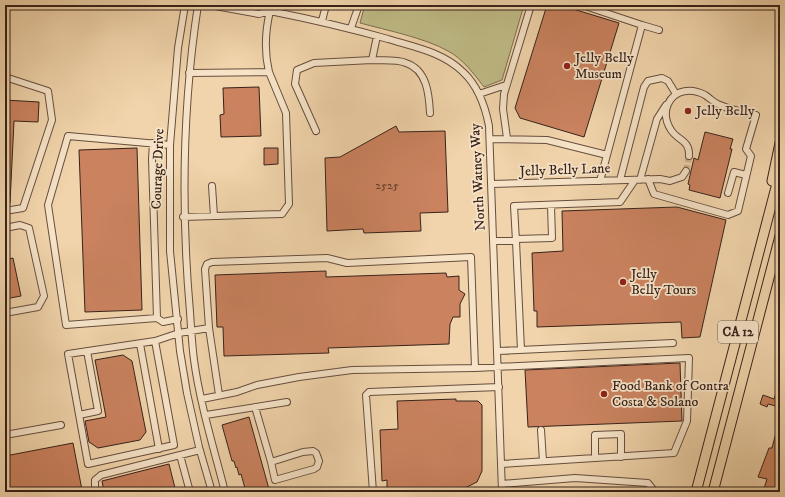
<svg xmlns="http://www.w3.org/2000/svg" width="785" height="497" font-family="'IM FELL DW Pica',serif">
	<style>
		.green { fill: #bfbb86; stroke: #7b6e50 }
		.building { fill: #ca825f; stroke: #37221a }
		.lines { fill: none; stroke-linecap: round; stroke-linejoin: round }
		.minor-tunnel { stroke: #ccb08e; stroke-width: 6; stroke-dasharray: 6 3; stroke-linecap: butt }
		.minor-casing { stroke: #664e3e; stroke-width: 8 }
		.highway-casing { stroke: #37221a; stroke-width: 11 }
		.minor { stroke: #f6e3c8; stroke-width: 6 }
		.highway { stroke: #f1d4ab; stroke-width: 9 }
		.poi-dot { fill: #8f2418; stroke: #f6e3c8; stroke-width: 1.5 }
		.labels { text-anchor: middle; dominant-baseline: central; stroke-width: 3.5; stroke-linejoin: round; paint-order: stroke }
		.number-label { font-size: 12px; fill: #5c3a2b }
		.shield { fill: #f6e3c8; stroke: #705c4e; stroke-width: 1 }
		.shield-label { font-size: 13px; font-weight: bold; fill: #37221a }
		.poi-label { font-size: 14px; fill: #37221a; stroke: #f6e3c8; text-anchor: start }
		.street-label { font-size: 14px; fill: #37221a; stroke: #f6e3c8 }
	</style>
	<rect width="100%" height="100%" fill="#f1d4ab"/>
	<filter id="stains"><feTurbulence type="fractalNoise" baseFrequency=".005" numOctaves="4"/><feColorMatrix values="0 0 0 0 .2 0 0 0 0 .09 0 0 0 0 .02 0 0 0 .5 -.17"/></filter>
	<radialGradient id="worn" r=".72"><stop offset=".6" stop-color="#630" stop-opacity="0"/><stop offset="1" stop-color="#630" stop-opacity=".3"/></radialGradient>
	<!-- green -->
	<path class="green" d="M365,5H524L502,80L484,87C474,74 463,59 448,51C425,38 386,30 360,23Z"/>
	<!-- building -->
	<path class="building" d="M547,5H560L619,23L584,137L520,118L515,108Z
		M259,87L261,136L221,137L220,115L224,114L223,88Z
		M5,100L39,102L38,122L14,121L10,203H5Z
		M396,126L399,132L445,131L448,212L420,213L421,231L364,233L363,229L327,231L325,158L340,157Z
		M705,132L733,139L730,149H732L720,198L689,190L690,185L688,184L694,158L698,160Z
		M137,148L142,310L85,312L79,150Z
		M264,148H278V164L264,165Z
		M677,207L726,220L700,337L682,338L681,322L537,327V311H534L532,253L563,251L562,211Z
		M13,258L21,296L5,299V260Z
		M326,271V277L446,273L447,277L459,276V290L465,294L460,304V317H453L450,324L449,344L328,348L329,353L224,356L223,327H217L215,275Z
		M123,355L132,361L146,432L140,440L98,448L89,442L85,421L106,417L95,360Z
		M680,363L682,421L528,427L525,370Z
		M779,384H780V407L768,404L767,407L760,404L763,395L774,399Z
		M456,399V401H478L482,405V471L477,482L465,488L446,490V492H387V480L382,481L380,430L398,429L397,401Z
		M249,417L269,489L260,492H246L241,474L239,475L237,467L236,468L234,461H232L222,425Z
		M778,425H780V489L779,492H763L767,479L758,477L769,448H772Z
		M73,443L82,490L72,492H5V456Z
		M169,464L176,492H104L102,481Z"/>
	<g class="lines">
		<!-- minor-tunnel -->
		<path class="minor-tunnel" d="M686,171L689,156"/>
		<!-- minor casing -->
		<g class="minor-casing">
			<path id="minor" d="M185,5L178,48L170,145V251L180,351L187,393L199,447L212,492
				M198,5C182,109 181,208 190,312C191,328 192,344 194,360C200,404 214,449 225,492
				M210,5L259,14L270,11
				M263,5L270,11C310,19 349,28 388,39C414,47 443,52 463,72C478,86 485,105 489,126L502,492
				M582,5L642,25
				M322,21L326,5
				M351,28L359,5
				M372,60C382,61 396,59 406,63C427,70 429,94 430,113
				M269,72C264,51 265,32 270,11
				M5,77L48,91L52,120L23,208L5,211
				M479,94L506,85
				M316,131L295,84L297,70L314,63L372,60L377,36
				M507,138L503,109L504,94L531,5
				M490,139L547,140L607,155
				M153,143L152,159L157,318
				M170,145L68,136L48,205L66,325L157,318L163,322L178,319
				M648,179L654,194L728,215L738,211L751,156L746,149L756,115C744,112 731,110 720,105C714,103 710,98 705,95C692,88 675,89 668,104C664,113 666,122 671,130C678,141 690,140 689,156
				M620,180L644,87L648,81L662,78L668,81L676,94
				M640,180L657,119L666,105
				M600,181L642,25L659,30
				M491,184L660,179L670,181L682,177L686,171
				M212,186L214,216
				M728,193L734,172L746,175
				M183,217L282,214L289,204L286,113L269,72L189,73
				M5,228L20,225L29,228L44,296L38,307L5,313
				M516,239L552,238L551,205
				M493,241H516L521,350
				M516,241L514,206L620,202L635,180
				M155,341L68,354L88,464L174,445L155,341L179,333L209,328
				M140,344L159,449
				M498,351L673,343
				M219,395L209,328L205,269L207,264L212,262L327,258L347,263L471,257L475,368
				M202,399L237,392L257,385L299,377L352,370L475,368L689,358L687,421L674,453L502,464
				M255,407L271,462L303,452L313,451L316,453L319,461L317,467L314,469L275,480L271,462
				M79,415L98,411L87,351
				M206,415L287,402
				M541,430L543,461
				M5,435L61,425
				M180,455L190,492
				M595,458V435L621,434V457
				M502,484L575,478L648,483L655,492
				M95,492V480L101,475L200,450
				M373,492L366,395L369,392L499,387"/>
		</g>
		<!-- highway casing -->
		<g class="highway-casing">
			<path id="highway" d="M772,181L780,143
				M696,492L780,172
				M713,492L780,236"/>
		</g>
		<!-- minor -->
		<use href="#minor" class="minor"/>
		<!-- highway -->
		<use href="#highway" class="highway"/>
	</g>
	<!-- markers -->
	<g class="poi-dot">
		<circle cx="567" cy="66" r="4"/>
		<circle cx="688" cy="111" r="4"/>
		<circle cx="623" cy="282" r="4"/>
		<circle cx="604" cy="394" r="4"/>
	</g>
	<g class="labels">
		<!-- number labels -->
		<g class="number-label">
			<text x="387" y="185">2525</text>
		</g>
		<!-- shield labels -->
		<rect class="shield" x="718" y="321" width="40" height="22" rx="3"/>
		<g class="shield-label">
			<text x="738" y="332">CA 12</text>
		</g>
		<!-- poi labels -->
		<g class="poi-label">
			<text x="575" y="58">Jelly Belly<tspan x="575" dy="16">Museum</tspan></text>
			<text x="696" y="111">Jelly Belly</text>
			<text x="631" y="274">Jelly<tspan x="631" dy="16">Belly Tours</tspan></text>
			<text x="612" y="386">Food Bank of Contra<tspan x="612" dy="16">Costa &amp; Solano</tspan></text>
		</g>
		<!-- street labels -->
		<g class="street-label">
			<text transform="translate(158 169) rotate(-88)">Courage Drive</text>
			<text transform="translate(565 170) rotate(-2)">Jelly Belly Lane</text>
			<text transform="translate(478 177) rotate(-93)">North Watney Way</text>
		</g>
	</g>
	<!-- margin -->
	<rect width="785" height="497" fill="none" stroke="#f1d4ab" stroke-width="20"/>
	<rect x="6" y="6" width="773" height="485" fill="none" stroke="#37221a" stroke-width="2"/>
	<rect x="10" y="10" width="765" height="477" fill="none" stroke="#37221a"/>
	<rect width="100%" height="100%" filter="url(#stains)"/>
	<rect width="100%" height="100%" fill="url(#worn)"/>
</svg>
